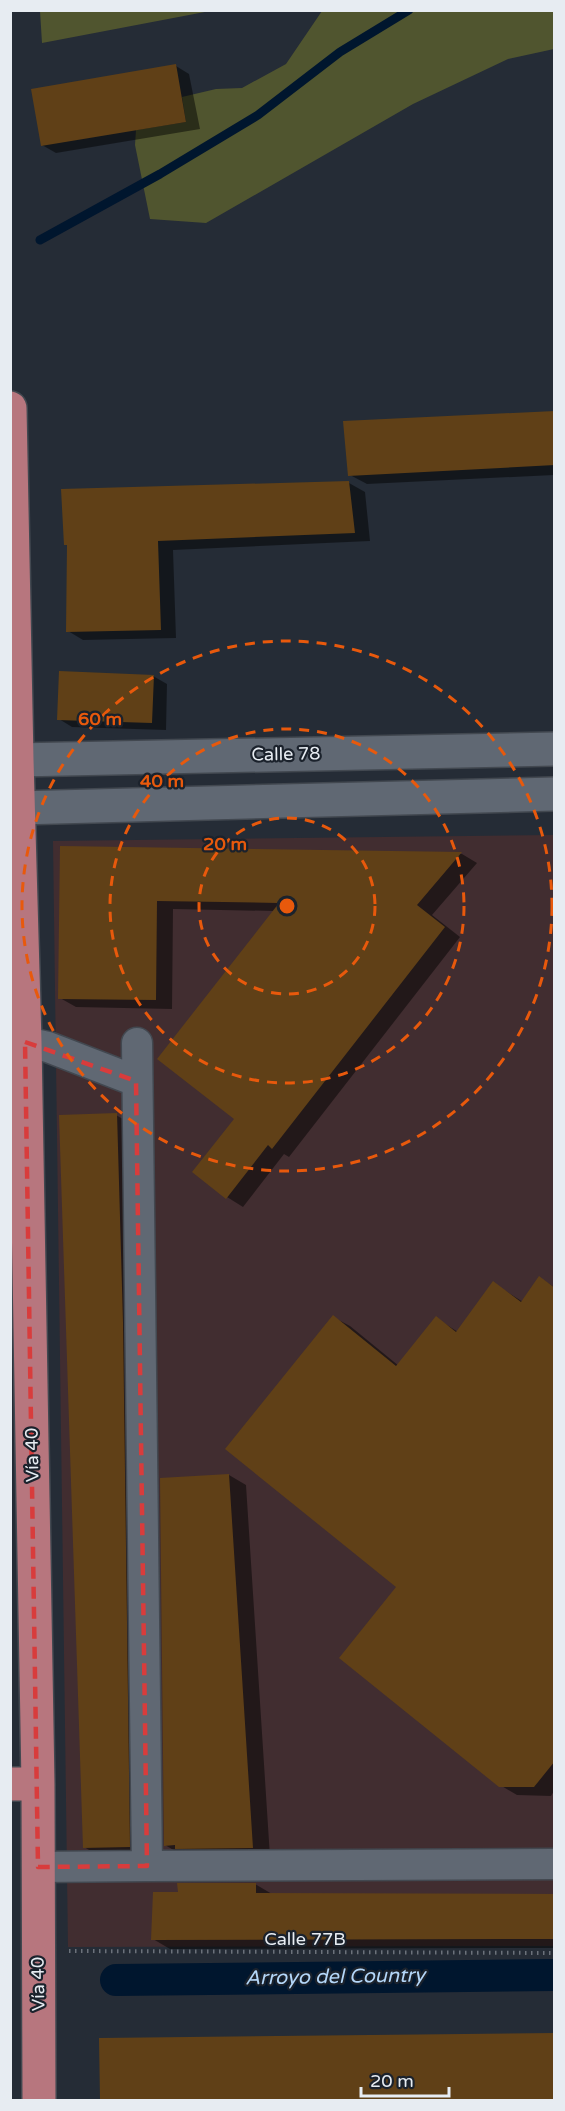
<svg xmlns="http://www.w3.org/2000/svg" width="565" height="2111" font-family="'Varela Round',sans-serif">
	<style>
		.industrial { fill: #412d30 }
		.green { fill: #50552f }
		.shadow { fill: #0007 }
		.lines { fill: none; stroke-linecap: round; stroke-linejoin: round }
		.stream { stroke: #00162e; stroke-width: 9 }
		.canal { stroke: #00162e; stroke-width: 32 }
		.building { fill: #604017 }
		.minor-casing { stroke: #424850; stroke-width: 33 }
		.secondary-casing { stroke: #424850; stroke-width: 36 }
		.trunk-casing { stroke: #424850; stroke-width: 36 }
		.path { stroke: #6b717a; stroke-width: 4; stroke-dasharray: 1.5 4.5; stroke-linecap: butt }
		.minor { stroke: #606873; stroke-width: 30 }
		.secondary { stroke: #606873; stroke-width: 33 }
		.trunk { stroke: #b7767e; stroke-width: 33 }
		.marked { fill: none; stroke: #d83c3c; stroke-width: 4.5; stroke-dasharray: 12 8; stroke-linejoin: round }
		.ring { fill: none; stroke: #e8590c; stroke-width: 3; stroke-dasharray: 10 8 }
		.labels { text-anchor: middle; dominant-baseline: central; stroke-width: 4.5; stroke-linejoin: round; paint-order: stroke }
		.street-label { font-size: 18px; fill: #e7ecf2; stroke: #1b222c }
		.water-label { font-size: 20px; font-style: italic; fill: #b4d7f9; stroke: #1b222c }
		.centre { fill: #e8590c; stroke: #1b222c; stroke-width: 3 }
		.ring-label { font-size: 18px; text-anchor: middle; font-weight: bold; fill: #e8590c; stroke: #1b222c; stroke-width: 4.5; stroke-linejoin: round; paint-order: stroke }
	</style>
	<rect width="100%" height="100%" fill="#252c36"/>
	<!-- industrial -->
	<path class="industrial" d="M554,835V1946L68,1947L53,841Z"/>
	<!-- green -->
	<path class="green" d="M40,11V10L210,11L42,43Z
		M322,11H554V49L508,59L413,104L206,223L150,219L135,145L136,130L186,122L182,97L216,89L242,88L286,64Z"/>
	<!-- shadow -->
	<path class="shadow" d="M176,66L189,74L200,129L56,153L42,145Z
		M554,412V475L367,484L350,475Z
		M349,483L365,492L370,541L173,550L176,638L83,640L68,631V546Z
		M153,676L167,684L166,730L72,727L59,719Z
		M62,848L462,854L477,863L432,915L460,937L289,1157L284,1154L243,1207L227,1197L236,1118L275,911L173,909L172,1009L76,1007L60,998Z
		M116,1115L133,1125L146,1856L101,1857L84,1847Z
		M540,1278L554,1287V1791L551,1796L517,1795L500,1785L398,1586L333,1317L350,1326L399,1366L436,1318L458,1332L493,1283L523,1302Z
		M229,1475L246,1485L270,1857L182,1855L165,1845L161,1480Z
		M255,1884L272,1894L554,1896V1948L170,1949L153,1939Z
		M554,2035V2100H102L100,2040Z"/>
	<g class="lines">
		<!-- stream -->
		<path class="stream" d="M40,240L160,174L258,115L340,52L409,10"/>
		<!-- canal -->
		<path class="canal" d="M116,1980L554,1975"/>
	</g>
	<!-- building -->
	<path class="building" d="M176,64L186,122L41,146L31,89Z
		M555,411V465L348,476L343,421Z
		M349,481L355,533L158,541L161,630L66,632L67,545H64L61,489Z
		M59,671L154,675L152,723L57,720Z
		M60,846L462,852L417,905L445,927L272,1149L268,1145L226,1199L192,1172L234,1119L157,1059L279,903L157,901L156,1000L58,999Z
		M117,1113L123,1322L130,1847L83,1848L59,1115Z
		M539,1276L555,1288V1761L534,1787H499L339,1658L396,1587L225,1449L333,1315L396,1366L436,1316L456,1332L493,1281L521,1302Z
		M229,1474L253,1848L175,1849V1845L164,1846L160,1478Z
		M177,1883H256V1893L555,1894V1939L151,1940L153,1892H178Z
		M555,2033V2100H100L99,2038Z"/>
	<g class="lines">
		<!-- minor casing -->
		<g class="minor-casing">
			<path id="minor" d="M25,1042L48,1047L136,1081
				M137,1043L147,1866L554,1864
				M38,1867L147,1866"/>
		</g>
		<!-- secondary casing -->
		<g class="secondary-casing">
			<path id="secondary" d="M17,760L554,749
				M18,808L554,794"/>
		</g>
		<!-- trunk casing -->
		<g class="trunk-casing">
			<path id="trunk" d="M10,408L17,760L25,1042L38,1784L39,2100
				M10,1784H38"/>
		</g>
		<!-- path -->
		<path class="path" d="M69,1951L554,1953"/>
		<!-- minor -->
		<use href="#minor" class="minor"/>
		<!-- secondary -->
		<use href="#secondary" class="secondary"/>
		<!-- trunk -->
		<use href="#trunk" class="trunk"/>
	</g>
	<!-- marked area -->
	<path class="marked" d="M25,1042L136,1081L147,1866L38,1867Z"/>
	<!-- distance rings -->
	<g class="ring">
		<circle cx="287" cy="906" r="88"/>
		<circle cx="287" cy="906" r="177"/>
		<circle cx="287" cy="906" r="265"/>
	</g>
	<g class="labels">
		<!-- street labels -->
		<g class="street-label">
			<text transform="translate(286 754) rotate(-1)">Calle 78</text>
			<text transform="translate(32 1455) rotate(-91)">Vía 40</text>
			<text x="305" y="1939">Calle 77B</text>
			<text transform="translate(38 1984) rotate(-91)">Vía 40</text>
		</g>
		<!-- water labels -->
		<g class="water-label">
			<text transform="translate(335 1977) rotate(-1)">Arroyo del Country</text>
		</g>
	</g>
	<circle cx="287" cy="906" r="9" class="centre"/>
	<g class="ring-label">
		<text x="100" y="725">60 m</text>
		<text x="162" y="787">40 m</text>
		<text x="225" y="850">20 m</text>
	</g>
	<!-- border -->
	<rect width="565" height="2111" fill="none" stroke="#e7ecf2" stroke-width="24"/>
	<!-- scale -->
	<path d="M361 2087v9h88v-9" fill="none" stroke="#e7ecf2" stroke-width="3"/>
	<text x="370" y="2087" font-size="18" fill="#e7ecf2" stroke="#1b222c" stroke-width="4.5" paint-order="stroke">20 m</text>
</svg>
